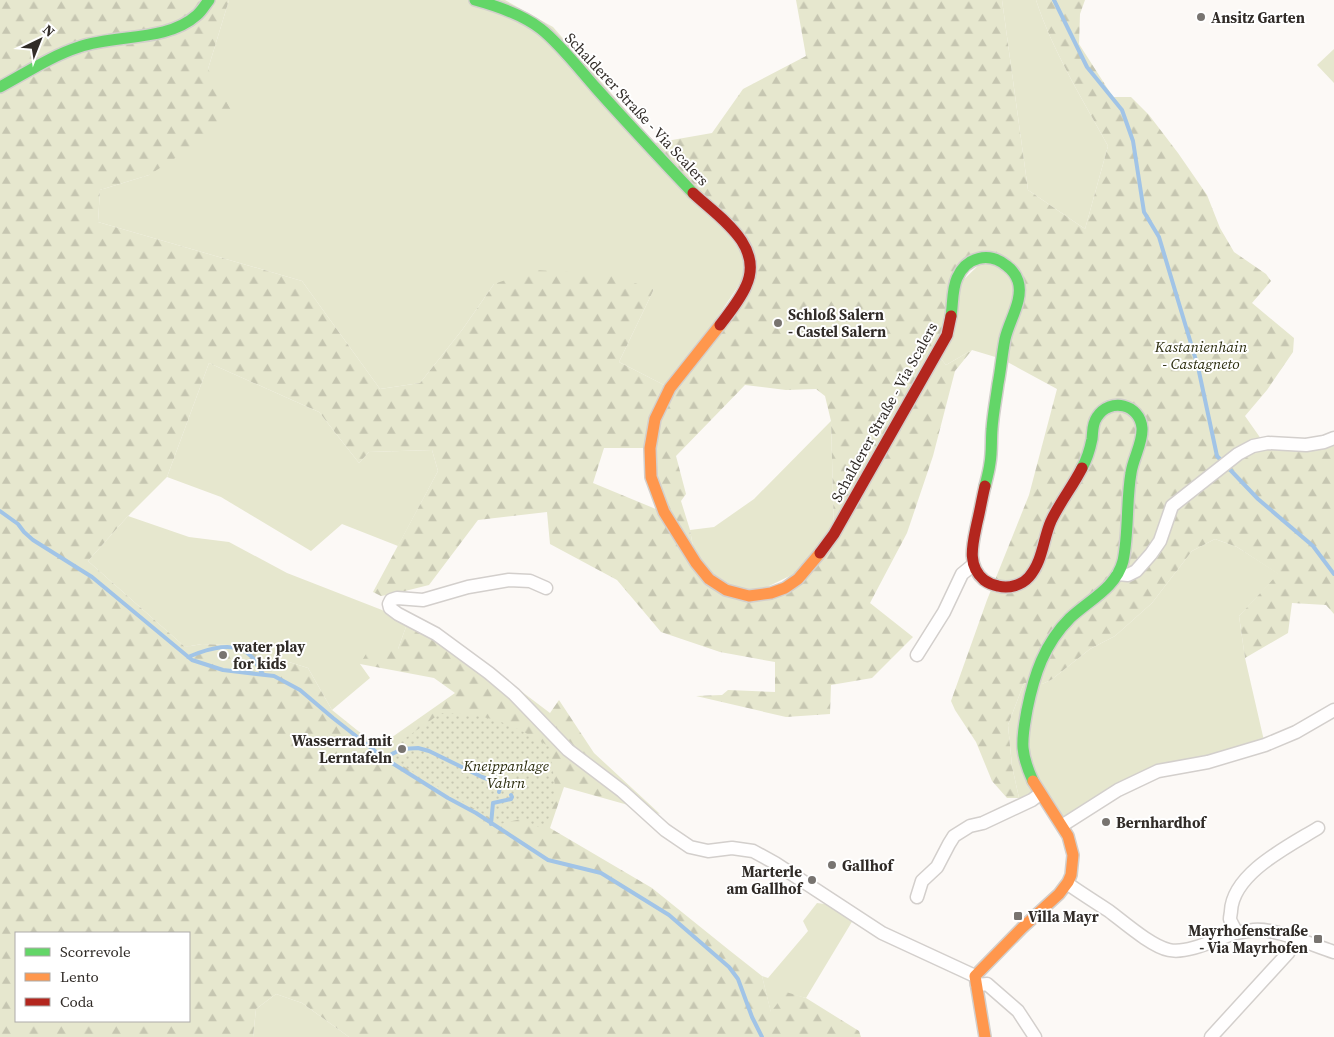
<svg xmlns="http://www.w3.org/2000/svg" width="1334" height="1037" font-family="'Source Serif 4',serif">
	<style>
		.green { fill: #e6e7ce }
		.forest { fill: url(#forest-firs); fill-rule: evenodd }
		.park { fill: url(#park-dots) }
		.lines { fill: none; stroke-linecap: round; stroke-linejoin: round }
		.stream { stroke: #a1c4e7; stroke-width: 4 }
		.street-casing { stroke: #d3cfcc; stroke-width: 15 }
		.fast-casing { stroke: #d3cfcc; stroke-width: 14 }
		.slow-casing { stroke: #d3cfcc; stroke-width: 14 }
		.jam-casing { stroke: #d3cfcc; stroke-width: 14 }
		.street { stroke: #fffefe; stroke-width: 12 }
		.fast { stroke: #63d668; stroke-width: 11 }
		.slow { stroke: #ff974d; stroke-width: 11 }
		.jam { stroke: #b3261e; stroke-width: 11 }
		.poi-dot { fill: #787470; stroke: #fff; stroke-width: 2 }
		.labels { text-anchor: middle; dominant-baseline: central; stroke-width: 4; stroke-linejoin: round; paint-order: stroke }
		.poi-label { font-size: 15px; font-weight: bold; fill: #312c28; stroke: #fff; text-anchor: start }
		.street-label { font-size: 15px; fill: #312c28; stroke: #fff }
		.park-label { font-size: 15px; font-style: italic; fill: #2c2d0e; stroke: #fff }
	</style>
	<defs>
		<pattern id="forest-firs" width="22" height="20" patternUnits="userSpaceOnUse" patternTransform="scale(1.25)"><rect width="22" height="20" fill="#e6e7ce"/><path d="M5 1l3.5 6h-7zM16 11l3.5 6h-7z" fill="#c6c6b1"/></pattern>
		<pattern id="park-dots" width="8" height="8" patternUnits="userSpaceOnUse" patternTransform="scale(1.25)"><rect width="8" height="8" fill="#e6e7ce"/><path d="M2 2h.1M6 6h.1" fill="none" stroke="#c6c6b1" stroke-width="1.8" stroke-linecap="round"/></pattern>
	</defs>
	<rect width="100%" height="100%" fill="#fcf9f6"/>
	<!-- green -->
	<path class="green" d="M229,0H505L553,27L655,143L698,190L751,267L670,388L619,362L654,289L494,284L462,330L420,383L380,389L302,281L98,222L100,190L149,175L208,69Z
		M1002,0H1036C1052,50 1083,100 1108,146L1085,229L1028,190Z
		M1334,49V83L1317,65Z
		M987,257L1018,280L1002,359L972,350L946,365L937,354L954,289Z
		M209,363L319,412L359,463L369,452L432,450L438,471L398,546L342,524L311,551L221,497L167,477Z
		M831,421L834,534L810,566L749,596L696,563L690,530L714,527L754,499Z
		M128,516L189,537L229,542L287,573L382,610L407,624L398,649L360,664L370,678L332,710L308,668L273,657L256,646L202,644L185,647L88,561Z
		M1215,539L1237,547L1279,574L1239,616L1245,658L1265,745L1158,771L1063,825L1040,794L1019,798L1012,766L1008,725L1024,683L1042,684L1051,680L1090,649L1115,636L1152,603L1192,551Z
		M817,903L825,904L853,920L806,998L786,993L771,1013L762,976L768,978L808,931L803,921Z
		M276,994L302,1003L349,1037H253L256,1009Z"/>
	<!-- forest -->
	<path class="forest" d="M0,0H229L208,69L236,119L149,175L100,190L98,222L302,281L380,389L420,383L462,330L494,284L534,270L605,274L654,289L619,362L670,388L730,312L749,258L655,143L712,133L743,89L806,56L796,0H1002L1028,190L1085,229L1108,146C1083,100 1052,50 1036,0H1085L1080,14L1079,44L1113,97H1131L1149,115L1178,153L1207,195L1220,228L1234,252L1266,274L1271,281L1252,303L1294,338L1293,352L1267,390L1245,416L1266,446L1334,442V614L1326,605L1292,603L1288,633L1245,658L1239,616L1278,574L1237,547L1215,539L1192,551L1152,603L1115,636L1090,649L1051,680L1042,684L1024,683L1008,725L1012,766L1019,798H1007L992,781L976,742L955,710L951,701L987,600L1029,495L1057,389L1002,359L1017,305L1011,269L969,263L937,354L946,365L972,350L955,371L933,456L907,533L870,603L913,637L872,678L831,685L830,714L786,717L696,696L722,695L728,690L775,692V662L720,652L661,632L617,580L550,544L547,512L478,520L429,585L393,594L381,596L373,592L438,471L432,450L369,452L359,463L319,412L209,363L167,477L128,516L88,561L185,647L202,644L256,646L273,657L308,668L332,710L378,747L455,693L434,678L360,664L370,647L398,649L407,624L472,654L550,713L559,700L594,753L660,814L564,787L550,828L652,888L729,950L762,976L771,1012L786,992L806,998L859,1031L861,1037H349L302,1003L276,994L256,1009L253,1037H0ZM745,385L786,390L816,389L825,396L831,421L834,534L771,593L709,579L696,563L690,530L681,501L686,494L676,456ZM604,448H650L663,512L593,483ZM16,933H189V1021H16Z"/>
	<!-- park -->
	<path class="park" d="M441,713C451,713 462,714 473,715C501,719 526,732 550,747L556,795L545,830L521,819L500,824L383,754Z"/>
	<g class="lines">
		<!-- stream -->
		<path class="stream" d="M1054,0L1087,67L1122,110L1133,141L1144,212L1159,237L1198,367L1217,456L1258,499L1313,546L1334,574
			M0,511L18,524L24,532L33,540L92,577L192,660L223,670L274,676L300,690L333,718L384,758L448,798L476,813L548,860L601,873L669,915L729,967L738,979L752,1017L762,1037
			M188,657C207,649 236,639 252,657C256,662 259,669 263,674
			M384,758L402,749L418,748L429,751L482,777L499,783
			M499,792L500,788
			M491,824L493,803L511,799L512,797L511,795"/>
		<!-- street casing -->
		<g class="street-casing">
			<path id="street" d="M1118,574L1128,575L1136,571L1151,554L1160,541L1172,506L1238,454L1253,446L1268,443L1306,445L1324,442L1334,438
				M546,588L530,581L509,580L468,587L423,600L397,598L391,600L389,604L390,608L398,614L436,634L489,673L514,694L568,750L622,791L665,830L690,847L708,851L732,848L753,851L775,863L882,933L975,976
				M917,655L944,612L962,574L973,565
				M1063,825L1118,790L1158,771L1208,762L1265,745L1296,732L1334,710
				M1068,884C1081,893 1095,902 1109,911C1125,923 1151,946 1169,950C1188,954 1217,939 1235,933C1241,932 1248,931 1254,930C1276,928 1312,945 1334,952
				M917,897L922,881L937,867L949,844L954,836L970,826L983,823L1032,800L1040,794
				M1237,933C1235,929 1231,923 1230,919C1230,916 1231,913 1231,911C1233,873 1289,846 1318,828
				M977,985L987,984L1018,1011L1035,1037
				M1211,1037L1288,953L1296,939"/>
		</g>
		<!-- fast casing -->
		<g class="fast-casing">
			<path id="fast" d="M475,0C497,6 523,15 541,29C560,44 580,70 596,88C628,124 660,158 693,193
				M0,87C26,73 51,56 79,47C116,34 167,42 197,15C202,11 205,5 209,0
				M951,316C953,304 952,289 957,278C966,257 989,251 1007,266C1011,269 1016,275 1018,281C1024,299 1009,321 1005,339C1002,354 1001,369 998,384C996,399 993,414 992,429C991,440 992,452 990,463C989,471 987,478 985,486
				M1033,781C1028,770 1024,759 1023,748C1022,735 1025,722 1027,710C1034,675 1044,644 1070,618C1089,600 1116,588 1123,561C1129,532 1126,502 1131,473C1133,458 1143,443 1142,428C1140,404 1110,397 1097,417C1092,424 1093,431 1092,439C1090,449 1087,459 1082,468"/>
		</g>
		<!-- slow casing -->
		<g class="slow-casing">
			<path id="slow" d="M720,325L670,388L655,419L650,448L651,477L664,512L696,563L709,579L726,590L749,596L771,593L785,588L798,579L820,553
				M985,1037L975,976L1022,928L1059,894L1068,882L1071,875L1073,855L1068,836L1033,781"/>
		</g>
		<!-- jam casing -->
		<g class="jam-casing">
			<path id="jam" d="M693,193C717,216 765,245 746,286C740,300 729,313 720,325
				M985,486C982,498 980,511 977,523C973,543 966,565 984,580C988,583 993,585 998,586C1009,589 1022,585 1029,577C1043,561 1043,539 1051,521C1060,502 1073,486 1082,468
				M820,553L834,534L947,335L951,316"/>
		</g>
		<!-- street -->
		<use href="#street" class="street"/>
		<!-- fast -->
		<use href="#fast" class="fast"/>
		<!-- slow -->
		<use href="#slow" class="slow"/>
		<!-- jam -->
		<use href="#jam" class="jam"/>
	</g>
	<!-- markers -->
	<g class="poi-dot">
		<circle cx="1201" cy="17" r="5"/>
		<circle cx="778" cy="323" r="5"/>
		<circle cx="223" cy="655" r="5"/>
		<circle cx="402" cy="749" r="5"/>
		<circle cx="1106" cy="822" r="5"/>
		<circle cx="832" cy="865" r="5"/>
		<circle cx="812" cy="880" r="5"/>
		<rect x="1013" y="911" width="10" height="10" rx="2.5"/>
		<rect x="1313" y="934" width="10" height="10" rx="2.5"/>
	</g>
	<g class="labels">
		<!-- poi labels -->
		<g class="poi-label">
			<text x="1211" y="17">Ansitz Garten</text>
			<text x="788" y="314">Schloß Salern<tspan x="788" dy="17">- Castel Salern</tspan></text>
			<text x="233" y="646">water play<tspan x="233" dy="17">for kids</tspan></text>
			<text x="392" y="740" text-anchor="end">Wasserrad mit<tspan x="392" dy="17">Lerntafeln</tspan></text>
			<text x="1116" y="822">Bernhardhof</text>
			<text x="842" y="865">Gallhof</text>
			<text x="802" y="871" text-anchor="end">Marterle<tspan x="802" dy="17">am Gallhof</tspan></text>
			<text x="1028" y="916">Villa Mayr</text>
			<text x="1308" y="930" text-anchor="end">Mayrhofenstraße<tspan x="1308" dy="17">- Via Mayrhofen</tspan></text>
		</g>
		<!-- street labels -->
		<g class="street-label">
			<text transform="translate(637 109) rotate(47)">Schalderer Straße - Via Scalers</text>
			<text transform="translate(884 412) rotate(-61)">Schalderer Straße - Via Scalers</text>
		</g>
		<!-- park labels -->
		<g class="park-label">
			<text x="1201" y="346">Kastanienhain<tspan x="1201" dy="17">- Castagneto</tspan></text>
			<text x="506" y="765">Kneippanlage<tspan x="506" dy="17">Vahrn</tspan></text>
		</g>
	</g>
	<!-- legend -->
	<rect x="15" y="932" width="175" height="90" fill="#ffffff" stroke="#adaba9"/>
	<rect x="25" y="948" width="25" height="8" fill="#63d668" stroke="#adaba9"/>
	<text x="60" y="957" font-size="15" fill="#312c28">Scorrevole</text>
	<rect x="25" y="973" width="25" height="8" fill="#ff974d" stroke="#adaba9"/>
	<text x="60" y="982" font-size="15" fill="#312c28">Lento</text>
	<rect x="25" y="998" width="25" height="8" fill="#b3261e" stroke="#adaba9"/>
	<text x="60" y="1007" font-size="15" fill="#312c28">Coda</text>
	<!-- north arrow -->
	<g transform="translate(40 40) rotate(43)" stroke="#ffffff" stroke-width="4" paint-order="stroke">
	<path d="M0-4L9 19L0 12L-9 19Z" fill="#312c28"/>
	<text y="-8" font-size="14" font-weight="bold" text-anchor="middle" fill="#312c28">N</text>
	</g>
</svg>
